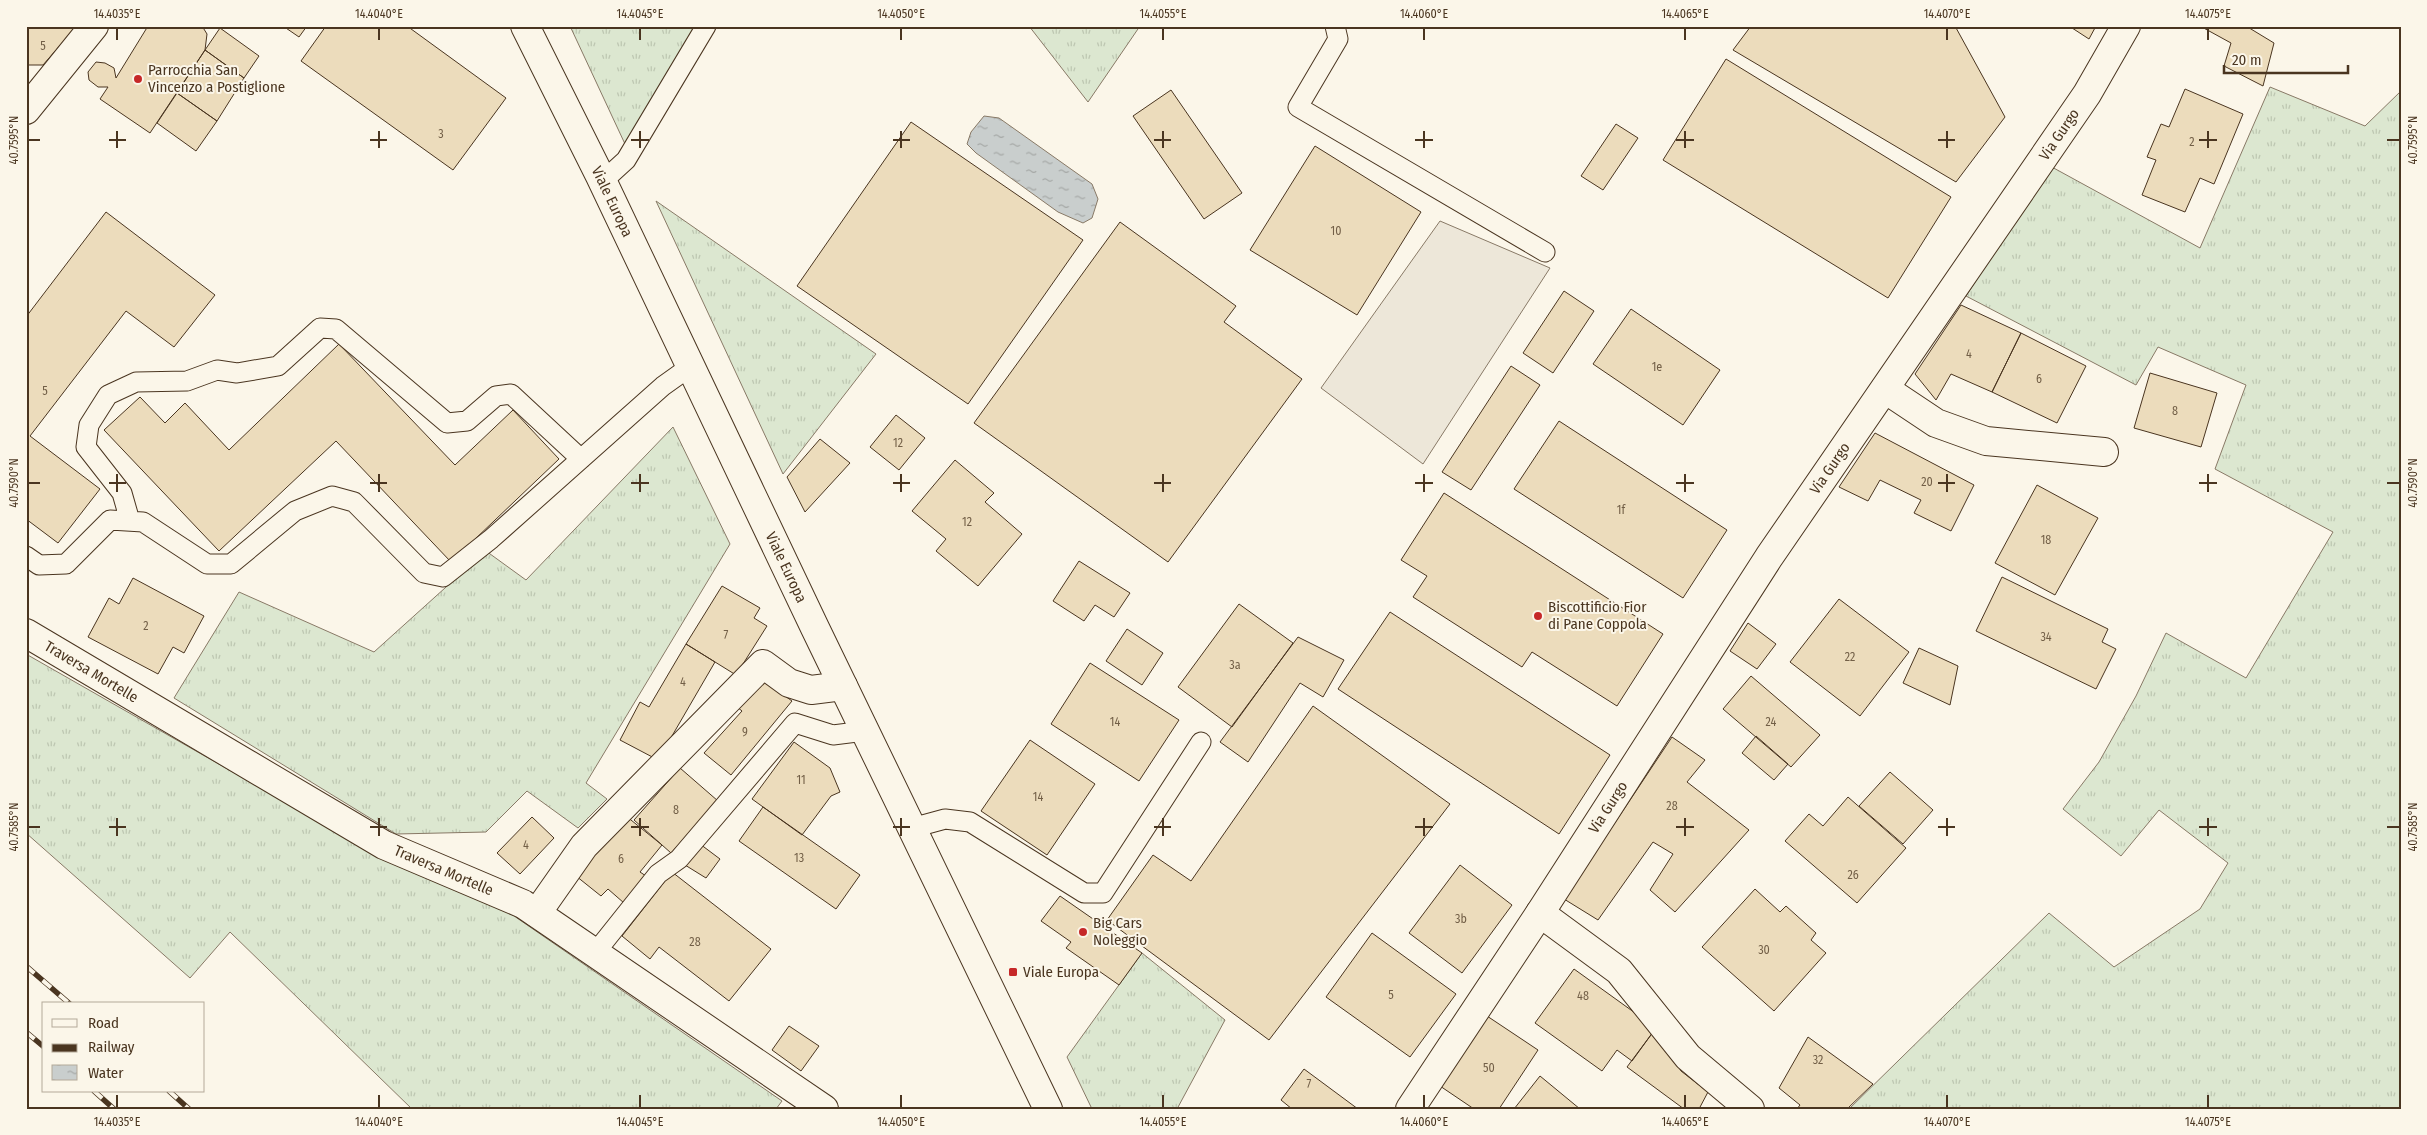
<svg xmlns="http://www.w3.org/2000/svg" width="2427" height="1135" font-family="'Fira Sans Condensed',sans-serif">
	<style>
		.grass { fill: url(#grass-tufts); stroke: #887966 }
		.parking { fill: #ede7d9; stroke: #887966 }
		.water { fill: url(#water-ripples); stroke: #887966 }
		.building { fill: #ecdcbc; stroke: #4a3520 }
		.lines { fill: none; stroke-linecap: round; stroke-linejoin: round }
		.service-casing { stroke: #4a3520; stroke-width: 21 }
		.minor-casing { stroke: #4a3520; stroke-width: 30 }
		.tertiary-casing { stroke: #4a3520; stroke-width: 30 }
		.service { stroke: #fbf6e9; stroke-width: 19 }
		.minor { stroke: #fbf6e9; stroke-width: 28 }
		.tertiary { stroke: #fbf6e9; stroke-width: 28 }
		.rail-casing { stroke: #4a3520; stroke-width: 5.5 }
		.rail { stroke: #fbf6e9; stroke-width: 4; stroke-dasharray: 11; stroke-linecap: butt }
		.ticks { fill: none; stroke: #4a3520; stroke-width: 2 }
		.poi-dot { fill: #c62828; stroke: #fbf6e9; stroke-width: 2 }
		.labels { text-anchor: middle; dominant-baseline: central; stroke-width: 4; stroke-linejoin: round; paint-order: stroke }
		.number-label { font-size: 12px; fill: #725f47 }
		.poi-label { font-size: 15px; fill: #4a3520; stroke: #fbf6e9; text-anchor: start }
		.street-label { font-size: 15px; fill: #4a3520; stroke: #fbf6e9 }
		.neatline { fill: none; stroke: #4a3520; stroke-width: 2 }
		.ticks-label { font-size: 12px; text-anchor: middle; fill: #4a3520 }
	</style>
	<defs>
		<pattern id="grass-tufts" width="24" height="20" patternUnits="userSpaceOnUse" patternTransform="scale(1.25)"><rect width="24" height="20" fill="#dce7d0"/><path d="M3 7l-1-3M5 7V3M7 7l1-3M15 17l-1-3M17 17v-4M19 17l1-3" fill="none" stroke="#bec7b2"/></pattern>
		<pattern id="water-ripples" width="26" height="14" patternUnits="userSpaceOnUse" patternTransform="scale(1.25)"><rect width="26" height="14" fill="#c9cecd"/><path d="M2 4q2-2 4 0t4 0M15 11q2-2 4 0t4 0" fill="none" stroke="#a5a8a6"/></pattern>
	</defs>
	<rect width="100%" height="100%" fill="#fbf6e9"/>
	<!-- grass -->
	<path class="grass" d="M570,26H696L625,144Z
		M1029,26H1140L1088,102Z
		M2270,87L2365,126L2401,91V1109H1849L2049,913L2114,967L2200,909L2228,863L2159,810L2121,856L2063,809L2099,762L2136,696L2166,633L2246,678L2333,532L2215,469L2246,385L2158,347L2136,385L1966,296L2050,166L2200,248Z
		M656,201L876,354L783,474Z
		M673,427L730,544L586,783L607,799L578,828L527,791L486,832L396,834L174,698L239,592L374,652L486,551L526,580Z
		M26,654L373,852L504,909L782,1101L776,1109H412L230,932L190,978L26,833Z
		M1142,953L1225,1020L1177,1109H1092L1067,1057Z"/>
	<!-- parking -->
	<path class="parking" d="M1440,221L1550,268L1423,464L1321,388Z"/>
	<!-- water -->
	<path class="water" d="M984,116L999,118L1092,184L1098,199L1092,218L1083,223L1058,212L976,153L967,144L971,132Z"/>
	<!-- building -->
	<path class="building" d="M26,26H77L43,65H26Z
		M148,26H202L207,34L205,50L150,133L100,99L108,87H98L89,80L88,72L96,62L105,63L114,68L116,78Z
		M283,26H307L299,37Z
		M326,26H407L506,98L453,170L301,61Z
		M1751,26H1955L2005,117L1956,182L1733,50Z
		M2069,26H2096L2089,39Z
		M2200,26H2246L2274,43L2263,86L2224,66L2231,43Z
		M220,28L259,56L244,78L205,50Z
		M205,50L244,78L217,121L177,93Z
		M1726,59L1951,197L1888,298L1663,160Z
		M2185,89L2243,114L2214,184L2200,178L2185,212L2142,195L2156,160L2147,157L2161,124L2169,127Z
		M1171,90L1242,193L1204,219L1133,116Z
		M177,93L217,121L196,151L157,123Z
		M911,122L1083,240L968,404L797,286Z
		M1616,124L1638,138L1603,190L1581,176Z
		M1315,146L1421,212L1357,315L1250,250Z
		M106,212L215,295L174,347L126,311L30,436L100,489L58,543L26,519V317Z
		M1120,222L1236,306L1224,322L1302,379L1168,562L974,423Z
		M1564,291L1594,311L1553,373L1523,353Z
		M1961,305L2021,333L1992,392L1951,374L1936,400L1915,374Z
		M1631,309L1720,370L1683,425L1593,364Z
		M2021,333L2086,366L2057,423L1992,392Z
		M339,344L455,465L513,410L559,459L451,562L336,441L219,551L104,430L140,397L165,423L185,403L229,450Z
		M1511,366L1540,385L1471,490L1442,472Z
		M2150,373L2217,393L2201,447L2134,428Z
		M896,415L925,438L899,470L870,447Z
		M1559,421L1727,530L1683,598L1514,489Z
		M1875,433L1974,485L1951,531L1914,513L1921,500L1880,480L1868,501L1839,487Z
		M820,439L850,463L805,512L787,477Z
		M955,460L994,493L985,502L1022,534L978,586L936,551L946,539L912,511Z
		M2037,485L2098,518L2055,595L1995,563Z
		M1444,493L1663,634L1617,706L1532,652L1522,667L1413,597L1427,576L1401,560Z
		M1079,561L1130,593L1114,617L1095,605L1084,621L1053,601Z
		M2002,577L2108,629L2102,642L2116,649L2096,689L1976,631Z
		M133,578L204,616L184,653L173,647L158,674L88,637L109,598L119,604Z
		M722,586L760,608L754,618L767,626L736,675L686,644Z
		M1839,599L1909,652L1860,716L1790,662Z
		M1239,604L1293,643L1232,727L1178,687Z
		M1390,612L1610,755L1559,834L1338,689Z
		M1748,623L1776,644L1757,669L1730,651Z
		M1127,629L1163,653L1142,685L1106,661Z
		M1298,637L1344,660L1323,697L1300,683L1248,762L1220,742Z
		M686,644L715,662L658,760L620,740L640,702L649,707Z
		M1919,648L1958,666L1950,705L1903,683Z
		M1090,663L1179,720L1139,781L1051,724Z
		M1751,676L1820,735L1791,767L1723,709Z
		M764,681L792,701L731,775L704,753L742,711L737,707Z
		M1313,706L1450,804L1269,1040L1107,920L1153,855L1191,881Z
		M1756,736L1788,764L1774,780L1742,753Z
		M1672,737L1705,760L1687,782L1749,830L1675,912L1650,890L1673,854L1653,842L1598,920L1564,899Z
		M1030,740L1095,784L1047,855L981,811Z
		M794,742L830,768L840,792L831,796L802,835L752,799Z
		M680,768L718,801L671,853L634,820Z
		M1890,772L1933,810L1903,844L1859,806Z
		M1848,797L1906,848L1857,903L1785,841L1809,814L1823,826Z
		M763,807L860,875L836,909L739,841Z
		M626,816L662,845L640,872L646,876L624,903L608,889L601,896L576,876Z
		M532,817L554,838L520,874L497,853Z
		M696,841L720,859L706,878L685,865Z
		M1460,865L1512,905L1462,973L1409,933Z
		M672,872L771,949L729,1001L659,947L650,959L622,936Z
		M1755,889L1780,912L1786,906L1816,933L1811,940L1826,953L1774,1011L1702,947Z
		M1060,896L1142,953L1119,985L1066,948L1071,942L1041,921Z
		M1372,933L1456,994L1410,1057L1326,997Z
		M1574,969L1656,1028L1632,1061L1617,1050L1602,1071L1535,1023Z
		M1487,1016L1538,1050L1499,1109H1474L1440,1086Z
		M789,1026L819,1046L801,1071L772,1050Z
		M1656,1028L1681,1071L1708,1092L1699,1109H1684L1627,1067Z
		M1808,1037L1873,1084L1847,1109H1797L1800,1105L1779,1088Z
		M1304,1069L1358,1109H1292L1281,1100Z
		M1540,1076L1580,1109H1514Z"/>
	<g class="lines">
		<!-- service casing -->
		<g class="service-casing">
			<path id="service" d="M1335,26L1338,39L1298,107L1545,252
				M603,181L626,160L706,26
				M130,521L122,493L86,447L89,425L108,395L136,382L187,381L217,370L237,373L278,366L320,328L336,329L447,423L467,421L496,396L511,394L581,459
				M26,556L39,565L66,564L110,520L143,522L207,564H231L295,511L332,496L354,502L424,573L443,577L491,539L663,386L691,366
				M912,828L945,819L970,822L1084,893H1103L1201,742
				M595,953L658,874L679,859L795,723L833,735L865,731"/>
		</g>
		<!-- minor casing -->
		<g class="minor-casing">
			<g id="minor">
				<path d="M26,110L94,26"/>
				<path d="M1885,389L1936,423L1986,441L2104,452"/>
				<path id="s1" d="M26,633L384,845L523,904L824,1109"/>
				<path d="M537,913L584,846L763,664L789,683L811,690L843,686"/>
				<path d="M1540,913L1619,971L1688,1057L1750,1109"/>
				<path id="s2" d="M1410,1109L1540,913L1769,557L2087,94L2126,26"/>
			</g>
		</g>
		<!-- tertiary casing -->
		<g class="tertiary-casing">
			<g id="tertiary">
				<path id="s3" d="M525,26L600,176L815,628L1048,1109"/>
			</g>
		</g>
		<!-- service -->
		<use href="#service" class="service"/>
		<!-- minor -->
		<use href="#minor" class="minor"/>
		<!-- tertiary -->
		<use href="#tertiary" class="tertiary"/>
		<!-- rail casing -->
		<g class="rail-casing">
			<path id="rail" d="M26,966L70,1004
				M26,1032L44,1047
				M94,1091L114,1109
				M169,1091L189,1109"/>
		</g>
		<!-- rail -->
		<use href="#rail" class="rail"/>
	</g>
	<!-- ticks -->
	<path class="ticks" d="M117,28V40M379,28V40M640,28V40M901,28V40M1163,28V40M1424,28V40M1685,28V40M1947,28V40M2208,28V40M117,131V148M379,131V148M640,131V148M901,131V148M1163,131V148M1424,131V148M1685,131V148M1947,131V148M2208,131V148M28,140H40M109,140H126M370,140H387M631,140H649M893,140H910M1154,140H1171M1415,140H1433M1676,140H1694M1938,140H1955M2199,140H2217M2387,140H2400M117,474V492M379,474V492M640,474V492M901,474V492M1163,474V492M1424,474V492M1685,474V492M1947,474V492M2208,474V492M28,483H40M109,483H126M370,483H387M631,483H649M893,483H910M1154,483H1171M1415,483H1433M1676,483H1694M1938,483H1955M2199,483H2217M2387,483H2400M117,818V836M379,818V836M640,818V836M901,818V836M1163,818V836M1424,818V836M1685,818V836M1947,818V836M2208,818V836M28,827H40M109,827H126M370,827H387M631,827H649M893,827H910M1154,827H1171M1415,827H1433M1676,827H1694M1938,827H1955M2199,827H2217M2387,827H2400M117,1095V1108M379,1095V1108M640,1095V1108M901,1095V1108M1163,1095V1108M1424,1095V1108M1685,1095V1108M1947,1095V1108M2208,1095V1108"/>
	<!-- markers -->
	<g class="poi-dot">
		<circle cx="138" cy="79" r="5"/>
		<circle cx="1538" cy="616" r="5"/>
		<circle cx="1083" cy="932" r="5"/>
		<rect x="1008" y="967" width="10" height="10" rx="2.5"/>
	</g>
	<g class="labels">
		<!-- number labels -->
		<g class="number-label">
			<text x="43" y="46">5</text>
			<text x="441" y="134">3</text>
			<text x="2192" y="142">2</text>
			<text x="1336" y="231">10</text>
			<text x="1969" y="354">4</text>
			<text x="1657" y="367">1e</text>
			<text x="2039" y="379">6</text>
			<text x="45" y="391">5</text>
			<text x="2175" y="411">8</text>
			<text x="898" y="443">12</text>
			<text x="1927" y="482">20</text>
			<text x="1621" y="510">1f</text>
			<text x="967" y="522">12</text>
			<text x="2046" y="540">18</text>
			<text x="146" y="626">2</text>
			<text x="726" y="635">7</text>
			<text x="2046" y="637">34</text>
			<text x="1850" y="657">22</text>
			<text x="1235" y="665">3a</text>
			<text x="683" y="682">4</text>
			<text x="1115" y="722">14</text>
			<text x="1771" y="722">24</text>
			<text x="745" y="732">9</text>
			<text x="801" y="780">11</text>
			<text x="1038" y="797">14</text>
			<text x="1672" y="806">28</text>
			<text x="676" y="810">8</text>
			<text x="526" y="845">4</text>
			<text x="799" y="858">13</text>
			<text x="621" y="859">6</text>
			<text x="1853" y="875">26</text>
			<text x="1461" y="919">3b</text>
			<text x="695" y="942">28</text>
			<text x="1764" y="950">30</text>
			<text x="1391" y="995">5</text>
			<text x="1583" y="996">48</text>
			<text x="1818" y="1060">32</text>
			<text x="1489" y="1068">50</text>
			<text x="1309" y="1084">7</text>
		</g>
		<!-- poi labels -->
		<g class="poi-label">
			<text x="148" y="70">Parrocchia San<tspan x="148" dy="17">Vincenzo a Postiglione</tspan></text>
			<text x="1548" y="607">Biscottificio Fior<tspan x="1548" dy="17">di Pane Coppola</tspan></text>
			<text x="1093" y="923">Big Cars<tspan x="1093" dy="17">Noleggio</tspan></text>
			<text x="1023" y="972">Viale Europa</text>
		</g>
		<!-- street labels -->
		<g class="street-label">
			<text stroke="none"><textPath href="#s2" startOffset="1171">Via Gurgo</textPath></text>
			<text stroke="none"><textPath href="#s3" startOffset="196">Viale Europa</textPath></text>
			<text stroke="none"><textPath href="#s2" startOffset="766">Via Gurgo</textPath></text>
			<text stroke="none"><textPath href="#s3" startOffset="601">Viale Europa</textPath></text>
			<text stroke="none"><textPath href="#s1" startOffset="76">Traversa Mortelle</textPath></text>
			<text stroke="none"><textPath href="#s2" startOffset="361">Via Gurgo</textPath></text>
			<text stroke="none"><textPath href="#s1" startOffset="481">Traversa Mortelle</textPath></text>
		</g>
	</g>
	<!-- border -->
	<rect width="2427" height="1135" fill="none" stroke="#fbf6e9" stroke-width="55"/>
	<!-- legend -->
	<rect x="42" y="1002" width="162" height="90" fill="#fbf6e9" stroke="#b4a999"/>
	<rect x="52" y="1019" width="25" height="8" fill="#fbf6e9" stroke="#b4a999"/>
	<text x="88" y="1028" font-size="15" fill="#4a3520">Road</text>
	<rect x="52" y="1044" width="25" height="8" fill="#4a3520" stroke="#b4a999"/>
	<text x="88" y="1052" font-size="15" fill="#4a3520">Railway</text>
	<rect x="52" y="1065" width="25" height="15" fill="url(#water-ripples)" stroke="#b4a999"/>
	<text x="88" y="1078" font-size="15" fill="#4a3520">Water</text>
	<!-- scale -->
	<path d="M2224 65v8h124v-8" fill="none" stroke="#4a3520" stroke-width="2.5"/>
	<text x="2232" y="65" font-size="15" fill="#4a3520" stroke="#fbf6e9" stroke-width="4" paint-order="stroke">20 m</text>
	<rect x="28" y="28" width="2372" height="1080" class="neatline"/>
	<g class="ticks-label">
		<text x="117" y="18">14.4035°E</text>
		<text x="379" y="18">14.4040°E</text>
		<text x="640" y="18">14.4045°E</text>
		<text x="901" y="18">14.4050°E</text>
		<text x="1163" y="18">14.4055°E</text>
		<text x="1424" y="18">14.4060°E</text>
		<text x="1685" y="18">14.4065°E</text>
		<text x="1947" y="18">14.4070°E</text>
		<text x="2208" y="18">14.4075°E</text>
		<text transform="translate(14 140) rotate(-90)" y="4">40.7595°N</text>
		<text transform="translate(2413 140) rotate(-90)" y="4">40.7595°N</text>
		<text transform="translate(14 483) rotate(-90)" y="4">40.7590°N</text>
		<text transform="translate(2413 483) rotate(-90)" y="4">40.7590°N</text>
		<text transform="translate(14 827) rotate(-90)" y="4">40.7585°N</text>
		<text transform="translate(2413 827) rotate(-90)" y="4">40.7585°N</text>
		<text x="117" y="1126">14.4035°E</text>
		<text x="379" y="1126">14.4040°E</text>
		<text x="640" y="1126">14.4045°E</text>
		<text x="901" y="1126">14.4050°E</text>
		<text x="1163" y="1126">14.4055°E</text>
		<text x="1424" y="1126">14.4060°E</text>
		<text x="1685" y="1126">14.4065°E</text>
		<text x="1947" y="1126">14.4070°E</text>
		<text x="2208" y="1126">14.4075°E</text>
	</g>
</svg>
